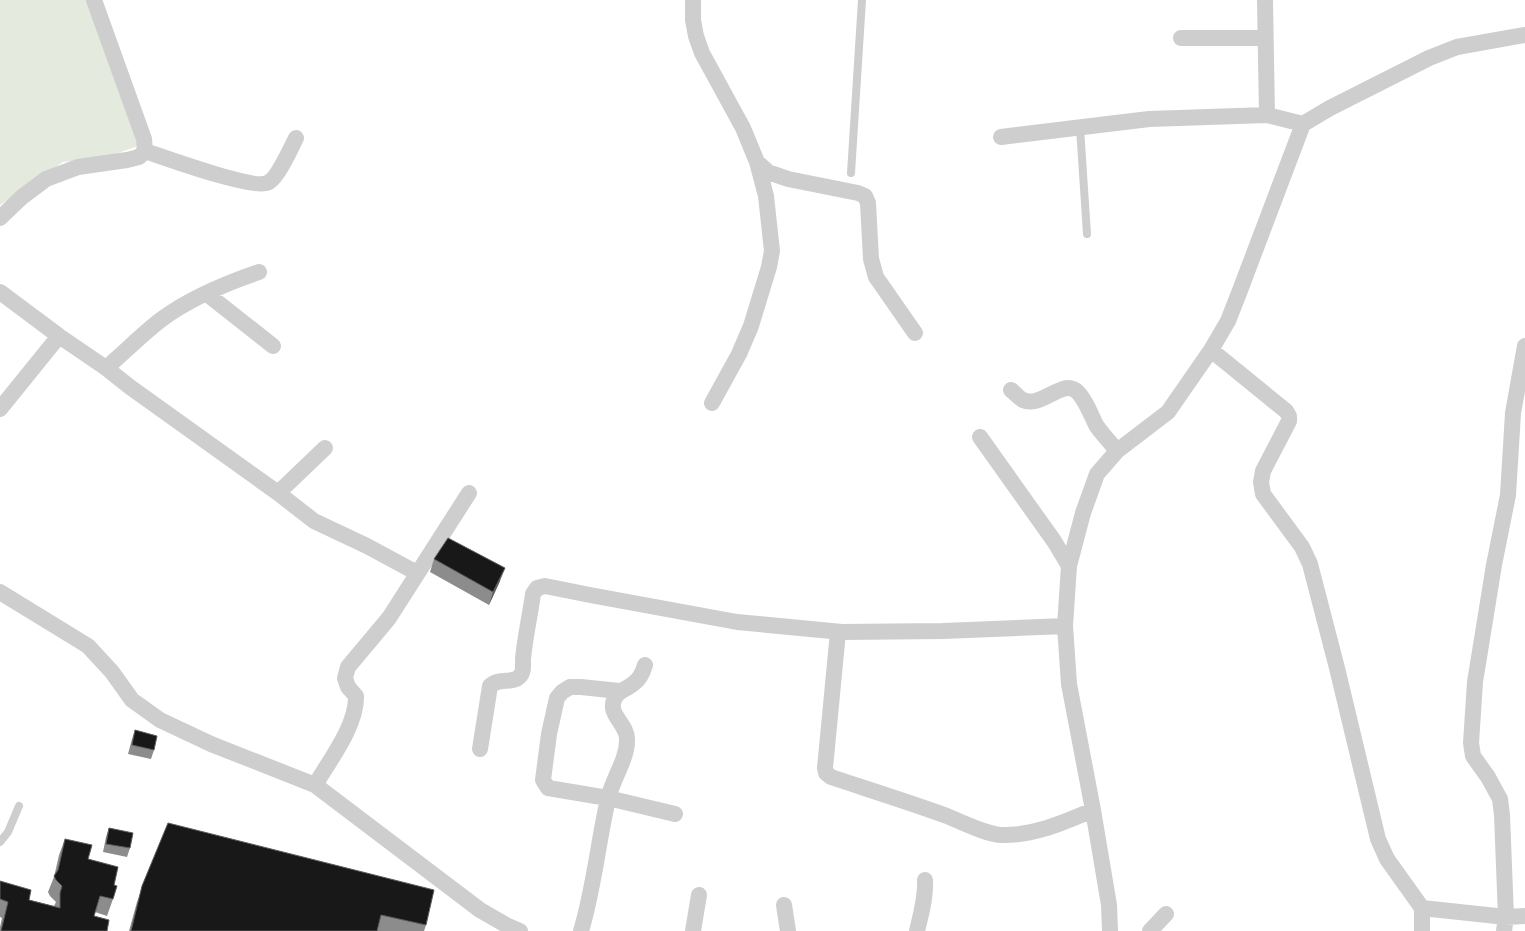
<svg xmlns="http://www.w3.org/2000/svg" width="1525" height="931" font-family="Montserrat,sans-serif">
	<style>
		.green { fill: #e4eadd }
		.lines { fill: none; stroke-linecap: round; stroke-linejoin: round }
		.service { stroke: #cecece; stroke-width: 8 }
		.minor { stroke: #cecece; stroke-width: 16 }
		.wall { fill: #8c8c8c }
		.shaded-wall { fill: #5d5d5d }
		.building { fill: #181818; stroke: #5d5d5d }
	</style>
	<rect width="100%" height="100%" fill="#fff"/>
	<!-- green -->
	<path class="green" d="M0,0H88L138,146L110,156L63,162L0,205Z"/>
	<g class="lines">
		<!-- service -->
		<path class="service" d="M1080,128L1087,234
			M851,173L862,0
			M0,842L8,832L19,806"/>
		<!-- minor -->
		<path class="minor" d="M693,0V20L696,36L702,53L743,128L757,162L766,196L772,251L769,267L751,326L739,354L712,403
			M1265,0L1267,115L1303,124
			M1181,38H1265
			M1001,137L1149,119L1267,115
			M145,151C163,157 256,191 269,182C278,177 291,148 296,138
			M757,162L768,172L788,179L858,193L865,196L868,203L871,259L876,277L915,333
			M0,218L22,197L46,179L78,167L127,160L139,157L145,151L144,139L94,0
			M0,292L59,336L106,368L130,387L278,493L314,521L367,546L417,573
			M207,294L273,346
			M1211,350L1286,411L1289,416V421L1263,471L1261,482L1263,494L1302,547L1310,564L1337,668L1378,839L1387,859L1422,908V931
			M106,368C125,352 142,334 162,319C189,299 227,283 259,272
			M1011,390C1015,393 1019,398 1023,400C1039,408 1060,383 1073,389C1083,393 1091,415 1096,425C1102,434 1111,443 1117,451
			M0,409L59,336
			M980,437L1054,541L1069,566
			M278,493L325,448
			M0,592L88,646L112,672L132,700L160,720L211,744L315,785L480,910L506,925L520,931
			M838,632L825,768L826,773L831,777C870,790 909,802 947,816C961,822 988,835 1002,835C1034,836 1064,822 1093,810
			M619,691L581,687H570L562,692L557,698L549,734L543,780L548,788L608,798L675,814
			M480,749L490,686C499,677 512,684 519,677C524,673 523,665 523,659C525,637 530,616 533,594L537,588L545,586L590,595L737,622L842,632L943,631L1065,626
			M315,785C330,760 357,725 356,696L348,687L345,678L348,667L389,618L469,493
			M784,905L788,931
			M1422,908L1506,917L1525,916
			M581,931C594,888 598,843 608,799C612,780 628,758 627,739C627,724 608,715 614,700C617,690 627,690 634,683C640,679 643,672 645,665
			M693,931L699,895
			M917,931C921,914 926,897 925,880
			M1110,931L1109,905L1093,810L1069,684L1065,626L1069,566L1083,513L1097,474L1117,451L1168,412L1211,350L1228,321L1239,293L1303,124L1330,108L1429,58L1457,47L1525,35
			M1150,931L1166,914
			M1504,931L1506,917L1502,815L1500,799L1488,777L1473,756L1471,743L1475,682L1494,565L1508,495L1513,413L1525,346"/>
	</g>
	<!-- wall -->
	<path class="wall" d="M434,559L500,581L489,605L430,572Z
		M135,730L154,750L151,759L128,754L132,739Z
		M168,823L426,925L424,931H129L137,902Z
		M109,828L130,848L127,857L103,852L106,837Z
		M65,839L88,859L114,885L113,899L107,916L95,912L94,916L107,931H0V927L2,918L0,917V881L29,900L54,906L56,902L50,896L48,892L54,877L59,855Z"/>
	<!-- shaded-wall -->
	<path class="shaded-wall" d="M505,568L500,581L489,605L493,592Z"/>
	<!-- building -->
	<path class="building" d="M448,538L505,568L493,592L434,559Z
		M135,730L157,736L154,750L132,745Z
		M168,823L434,890L426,925L381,915L377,931H131L142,886Z
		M109,828L133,833L130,848L106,844Z
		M65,839L92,845L88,859L118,867L114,885L117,886L113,899L100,896L94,916L109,920L107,931H1L8,902L0,899V881L31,890L29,900L60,908V893L62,886L56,880L54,876L58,870Z"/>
</svg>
